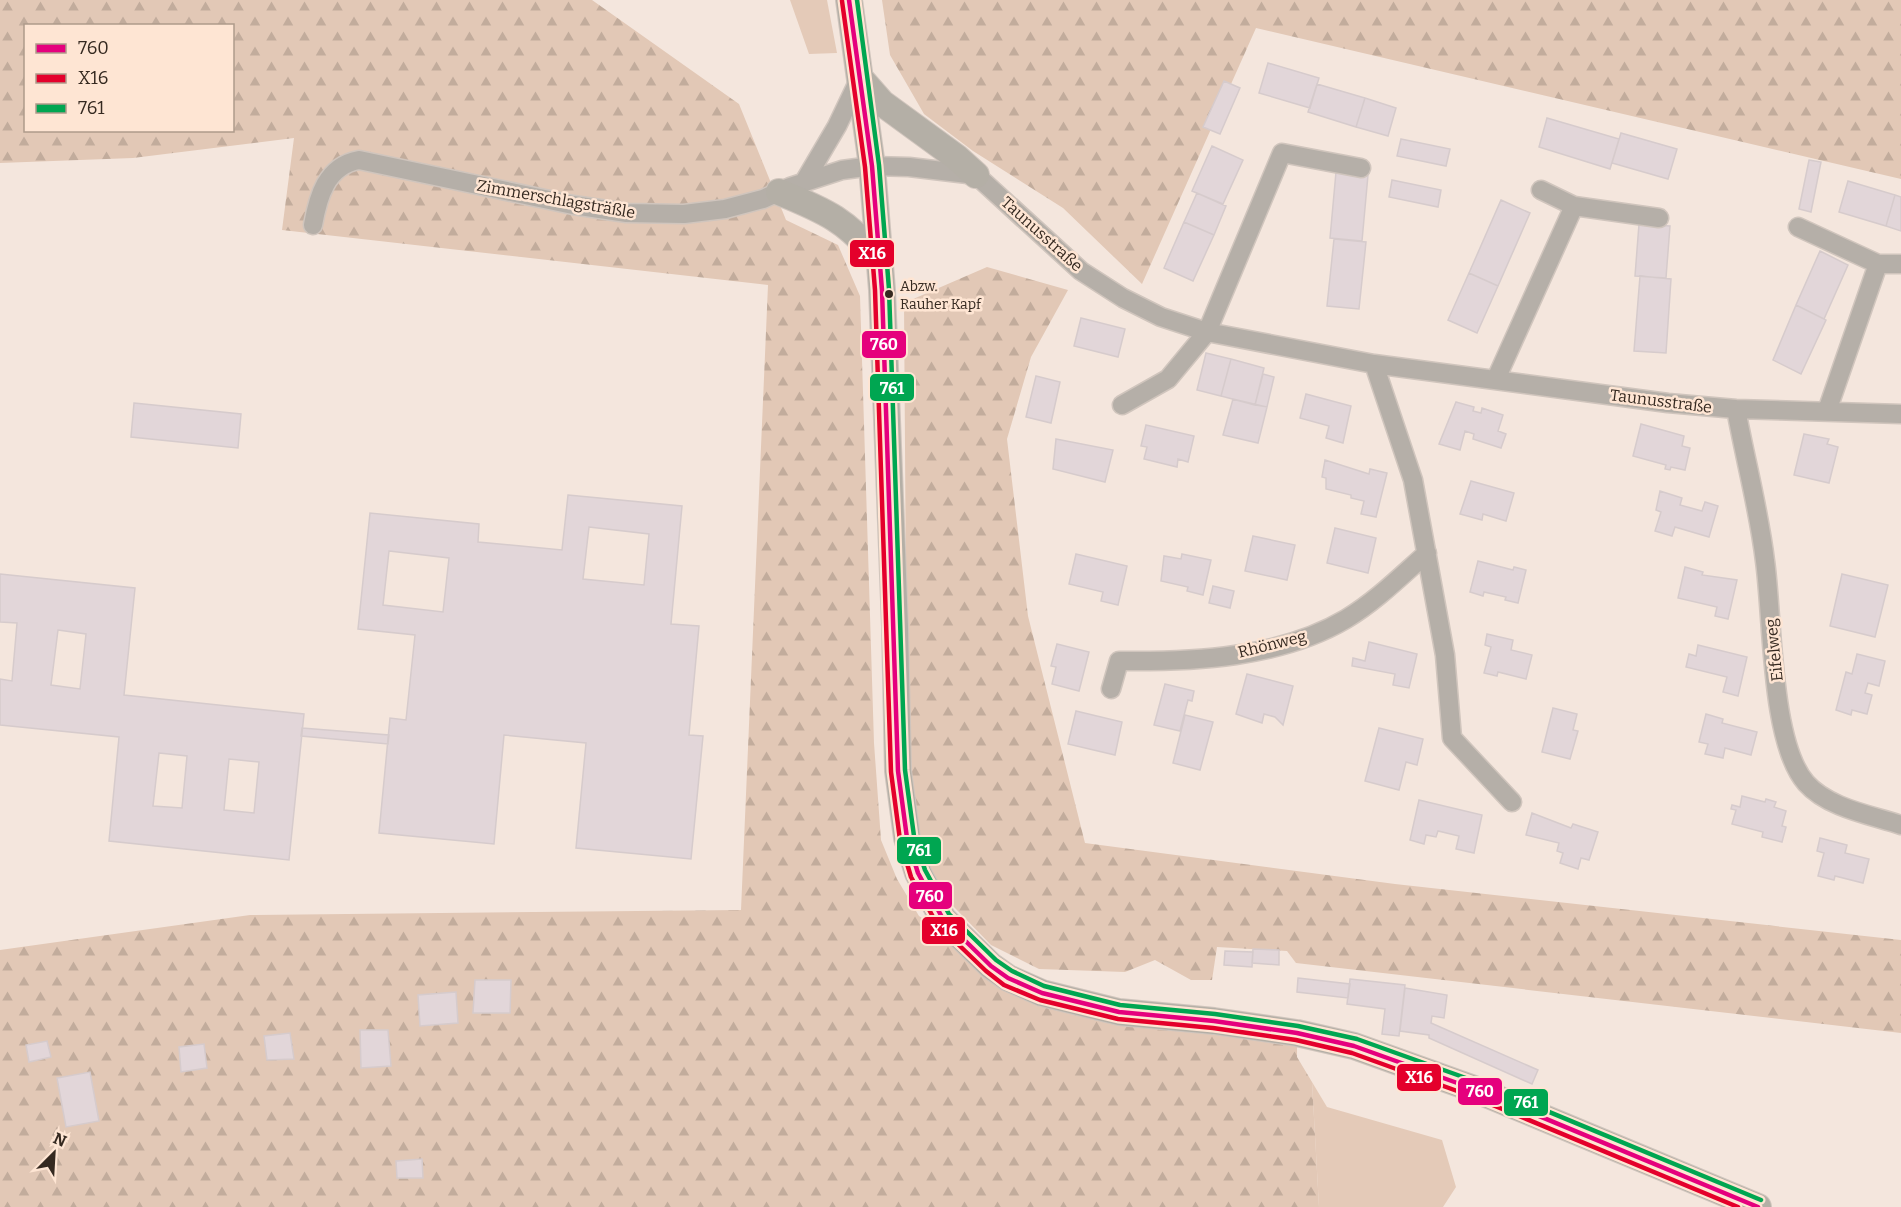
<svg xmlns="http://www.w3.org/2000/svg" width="1901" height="1207" font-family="Bitter,serif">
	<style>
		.grass { fill: #e4cab8 }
		.forest { fill: url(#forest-firs); fill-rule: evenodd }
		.building { fill: #e2d6d9; stroke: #d6cbcc; stroke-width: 1.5; fill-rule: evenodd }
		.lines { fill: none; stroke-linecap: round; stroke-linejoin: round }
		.street-casing { stroke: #d0c5bd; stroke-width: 21 }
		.secondary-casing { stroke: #d0c5bd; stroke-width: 28 }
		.street { stroke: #b5afa8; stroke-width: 18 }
		.secondary { stroke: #b4afa6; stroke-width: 26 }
		.bus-1-casing { stroke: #fee5d3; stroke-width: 9 }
		.bus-2-casing { stroke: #fee5d3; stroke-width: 9 }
		.bus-3-casing { stroke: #fee5d3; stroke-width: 9 }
		.bus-1 { stroke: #e5007d; stroke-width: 4.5 }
		.bus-2 { stroke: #e4002b; stroke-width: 4.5 }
		.bus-3 { stroke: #00a651; stroke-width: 4.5 }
		.bus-dot { fill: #352920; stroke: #fee5d3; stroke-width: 2 }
		.labels { text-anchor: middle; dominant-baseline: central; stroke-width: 5; stroke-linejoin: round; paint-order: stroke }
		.bus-label { font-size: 14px; fill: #352920; stroke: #fee5d3; text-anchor: start }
		.street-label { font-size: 16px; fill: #352920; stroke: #fee5d3 }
		.line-badge { stroke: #fee5d3; stroke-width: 2 }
		.badge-label { font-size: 16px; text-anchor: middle; font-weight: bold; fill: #fff }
	</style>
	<defs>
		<pattern id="forest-firs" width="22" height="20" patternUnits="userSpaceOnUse" patternTransform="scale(1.5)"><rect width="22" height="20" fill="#e2c8b6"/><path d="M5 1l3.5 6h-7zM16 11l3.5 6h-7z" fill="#c2ac9c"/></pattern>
	</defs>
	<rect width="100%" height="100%" fill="#f4e6dd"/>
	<!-- grass -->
	<path class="grass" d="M790,0H827L837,53L809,54Z
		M1312,1082L1327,1107L1442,1140L1456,1187L1443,1207H1319Z"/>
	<!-- forest -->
	<path class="forest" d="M0,0H592L739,104L786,220L838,245L860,296L874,743L881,840L897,879L919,916L976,953L1119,1012L1297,1033V1057L1312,1082L1319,1207H0V950L250,915L741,910L768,285L282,230L294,138L133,158L0,163ZM26,26H232V130H26Z
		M882,0H1901V179L1256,28L1142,284L1063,208L973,151L924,114L890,55Z
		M987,267L1068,290L1031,357L1007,439L1028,616L1085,843L1395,884L1901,940V1033L1296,963L1287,951L1217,947L1212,980H1191L1155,960L1125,972L1039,969L991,945L953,906L930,869L915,830L907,733L904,303Z"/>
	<!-- building -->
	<path class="building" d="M1268,63L1319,78L1310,108L1259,93Z
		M1224,81L1240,88L1220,134L1203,127Z
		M1317,84L1365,98L1356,127L1308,112Z
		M1365,98L1396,108L1388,136L1356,127Z
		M1547,118L1619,139L1610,169L1539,147Z
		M1621,133L1677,149L1668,179L1612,163Z
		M1401,139L1450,149L1446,166L1397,156Z
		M1212,146L1243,160L1223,204L1192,191Z
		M1809,160L1821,162L1811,212L1799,209Z
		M1336,172L1368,175L1362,241L1330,238Z
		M1392,180L1441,190L1438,207L1389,197Z
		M1848,181L1895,195L1886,226L1839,212Z
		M1197,193L1226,206L1214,235L1184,222Z
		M1895,195L1901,197V231L1886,226Z
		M1501,200L1530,213L1498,286L1469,273Z
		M1184,222L1214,235L1193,281L1164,268Z
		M1639,224L1670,226L1666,278L1635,276Z
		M1334,239L1366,242L1359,309L1327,306Z
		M1820,251L1848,265L1824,319L1796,305Z
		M1469,273L1498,286L1477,333L1448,320Z
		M1640,276L1671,279L1666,353L1634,351Z
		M1796,305L1826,320L1801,374L1773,360Z
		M1081,318L1125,329L1118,357L1074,346Z
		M1206,353L1231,359L1221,396L1197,390Z
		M1231,359L1264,368L1255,405L1221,396Z
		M1263,374L1274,377L1267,407L1255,405Z
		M1036,376L1060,382L1051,423L1026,417Z
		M1306,394L1351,406L1343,443L1326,438L1329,426L1300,418Z
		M1233,399L1267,407L1258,443L1223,435Z
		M1456,402L1474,407L1473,411L1481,413L1482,408L1503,415L1498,431L1506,434L1501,448L1473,439L1474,434L1465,431L1460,450L1439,444Z
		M134,403L241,414L238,448L131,437Z
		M1641,424L1684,436L1682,446L1690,448L1685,470L1671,467L1670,470L1665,469L1666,465L1633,456Z
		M1146,425L1194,436L1188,462L1178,459L1177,467L1144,459L1147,447L1141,446Z
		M1804,434L1829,439L1827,444L1838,447L1829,483L1794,475Z
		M1056,439L1113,450L1105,482L1053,469Z
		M1325,460L1369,474L1370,469L1387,473L1376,517L1361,514L1364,501L1351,498V495L1326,489V478L1322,477Z
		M1471,481L1514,493L1506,521L1483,514L1482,520L1460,514Z
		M1660,491L1682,498L1680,505L1702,511L1705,502L1718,506L1709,537L1675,527L1672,536L1655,531L1661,512L1656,510Z
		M568,495L682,506L671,624L699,626L689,735L703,736L691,859L576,848L586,743L504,735L494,844L379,833L390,718L406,720L415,635L358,629L370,513L479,524L478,542L562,550ZM589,527L649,534L644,585L583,579ZM389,551L449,558L443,612L383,605Z
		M1335,528L1376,538L1368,573L1327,563Z
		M1253,536L1295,545L1287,580L1245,571Z
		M1076,554L1127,566L1118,605L1101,601L1103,592L1069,584Z
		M1182,554L1211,560L1203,595L1187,591L1188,587L1161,581L1164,556L1181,559Z
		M1478,561L1513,570L1514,567L1526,570L1518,603L1505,600L1506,597L1484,592L1483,596L1470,592Z
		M1685,567L1703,572L1702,575L1737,580L1728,619L1715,616L1717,607L1678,598Z
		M0,574L135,588L124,695L304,714L289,860L109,841L119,737L0,725V679L12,681L17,623L0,622ZM58,630L86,634L80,689L51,685ZM159,753L187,756L182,808L153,806ZM229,759L259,762L254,813L224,810Z
		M1842,574L1888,585L1875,637L1830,626Z
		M1213,586L1234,591L1230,608L1209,603Z
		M1487,634L1513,640L1511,650L1532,655L1526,679L1498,672L1497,676L1484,673L1491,647L1485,645Z
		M1369,642L1417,654L1409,688L1393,685L1395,674L1352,666L1353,658L1365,661Z
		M1057,644L1089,652L1079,691L1052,684L1056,667L1051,666Z
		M1698,645L1747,657L1738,696L1723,692L1727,677L1686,667L1689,654L1696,656Z
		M1857,654L1885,661L1879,686L1868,683L1865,693L1872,695L1867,714L1852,710L1851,715L1836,710L1846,672L1852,674Z
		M1247,674L1293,686L1283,725L1275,717L1264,714L1262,723L1236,714Z
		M1165,684L1194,691L1192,701L1188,700L1180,731L1154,725Z
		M1553,708L1577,714L1573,730L1578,731L1570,759L1542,752Z
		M1076,711L1122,722L1115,755L1068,744Z
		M1706,714L1723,719L1722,723L1757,732L1751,755L1725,748L1723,758L1705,754L1708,744L1699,742Z
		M1185,715L1213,722L1200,770L1173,763Z
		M302,728L389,735L388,744L301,736Z
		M1379,728L1423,739L1417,765L1406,762L1399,790L1365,781Z
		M1742,796L1765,802L1766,799L1776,802L1774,807L1786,811L1782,826L1786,827L1782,842L1762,837L1763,832L1732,824L1736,810L1731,809L1732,805L1740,807Z
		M1419,800L1482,815L1474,853L1456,849L1459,836L1438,831L1436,837L1426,835L1424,844L1410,840Z
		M1532,813L1571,828L1573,824L1598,832L1589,860L1581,858L1578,869L1560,863L1563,853L1557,851L1559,843L1526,835Z
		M1820,838L1847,845L1845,853L1869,859L1863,883L1835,876L1834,880L1818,876L1824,853L1817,851Z
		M1253,949L1279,950V965L1252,963Z
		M1225,951L1253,952L1252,967L1224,965Z
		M1298,978L1350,984L1348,998L1297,992Z
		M1350,979L1405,985L1399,1036L1382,1034L1385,1009L1347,1004Z
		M475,980H511L510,1013H473Z
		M1405,988L1447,995L1444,1018L1432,1016L1431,1023L1538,1070L1532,1084L1429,1038V1035L1400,1031Z
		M456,992L458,1023L420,1026L418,995Z
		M360,1030H388L391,1066L361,1068Z
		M290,1033L294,1059L267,1060L264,1036Z
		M47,1041L51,1057L29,1062L26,1045Z
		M204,1044L207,1068L181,1072L179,1047Z
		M90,1072L99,1121L66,1127L57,1078Z
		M422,1159L423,1178H397L396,1161Z"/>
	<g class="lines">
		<!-- street casing -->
		<g class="street-casing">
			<path id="street" d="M804,182L837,126L860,78
				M1541,190L1574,206
				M313,225C318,197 326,166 359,160L573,205L627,213L684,214L725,209L763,199L790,187L842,170L872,166L909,167L976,175L1081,271L1123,298L1161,317L1207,332L1374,364L1668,403L1736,409L1901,414
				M1798,227L1878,264
				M1374,364L1413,480L1445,655L1452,738L1512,802
				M1496,379L1574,206L1659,218
				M1122,405L1168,379L1207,332L1282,153L1361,168
				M1736,409C1745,459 1759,510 1765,561C1773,617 1770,742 1806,783C1828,808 1871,815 1901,825
				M1827,411L1878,264H1901
				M1111,689L1119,661C1193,662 1280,658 1346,619C1376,601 1401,576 1427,553"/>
		</g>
		<!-- secondary casing -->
		<g class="secondary-casing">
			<path id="secondary" d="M849,0L872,166L882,290L895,627L898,771L907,838L918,873L943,919L991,966L1008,978L1042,993L1119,1012L1214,1021L1297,1033L1354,1046L1474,1089L1758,1207
				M860,78L882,103L956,157L976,175
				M779,192C826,211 848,221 880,261"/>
		</g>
		<!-- street -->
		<use href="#street" class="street"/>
		<!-- secondary -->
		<use href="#secondary" class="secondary"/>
		<!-- bus-1 casing -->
		<g class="bus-1-casing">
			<path id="bus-1" d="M849,0L872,166L882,290L898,771L907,838L918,873L943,919L991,966L1008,978L1042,993L1119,1012L1214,1021L1297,1033L1354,1046L1474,1089L1758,1207"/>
		</g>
		<!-- bus-2 casing -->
		<g class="bus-2-casing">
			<path id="bus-2" d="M842,1L865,167L875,290L891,772L900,840L911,877L937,924L986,971L1004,985L1040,1000L1118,1019L1213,1028L1296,1040L1352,1053L1471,1096L1738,1207"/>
		</g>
		<!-- bus-3 casing -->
		<g class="bus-3-casing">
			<path id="bus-3" d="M857,0L879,165L889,289L905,770L914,836L925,870L949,914L996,960L1012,971L1044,986L1120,1005L1215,1014L1298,1026L1357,1039L1477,1082L1761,1200"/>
		</g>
		<!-- bus-1 -->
		<use href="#bus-1" class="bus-1"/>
		<!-- bus-2 -->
		<use href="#bus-2" class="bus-2"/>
		<!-- bus-3 -->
		<use href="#bus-3" class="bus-3"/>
	</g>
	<!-- markers -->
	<circle class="bus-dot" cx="889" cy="294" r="5"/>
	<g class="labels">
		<!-- bus labels -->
		<g class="bus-label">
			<text x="900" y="286">Abzw.<tspan x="900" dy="18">Rauher Kapf</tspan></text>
		</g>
		<!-- street labels -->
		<g class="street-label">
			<text transform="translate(556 199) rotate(10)">Zimmerschlagsträßle</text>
			<text transform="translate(1042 234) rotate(42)">Taunusstraße</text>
			<text transform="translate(1661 401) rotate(7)">Taunusstraße</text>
			<text transform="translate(1272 644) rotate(-14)">Rhönweg</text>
			<text transform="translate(1774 650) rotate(-96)">Eifelweg</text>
		</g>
	</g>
	<g class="line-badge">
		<rect x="849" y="239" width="46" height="29" rx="6" fill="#e4002b"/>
		<rect x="861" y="330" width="46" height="29" rx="6" fill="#e5007d"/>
		<rect x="869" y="373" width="46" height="29" rx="6" fill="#00a651"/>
		<rect x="896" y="836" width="46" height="29" rx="6" fill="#00a651"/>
		<rect x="908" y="881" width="45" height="29" rx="6" fill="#e5007d"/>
		<rect x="921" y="916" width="45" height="29" rx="6" fill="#e4002b"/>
		<rect x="1396" y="1063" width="46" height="29" rx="6" fill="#e4002b"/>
		<rect x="1457" y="1077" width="46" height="29" rx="6" fill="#e5007d"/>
		<rect x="1503" y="1088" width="46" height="29" rx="6" fill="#00a651"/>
	</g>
	<g class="badge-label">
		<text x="872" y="259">X16</text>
		<text x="884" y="350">760</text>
		<text x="892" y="394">761</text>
		<text x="919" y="856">761</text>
		<text x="930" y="902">760</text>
		<text x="944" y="936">X16</text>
		<text x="1419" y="1083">X16</text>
		<text x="1480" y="1097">760</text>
		<text x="1526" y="1108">761</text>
	</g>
	<!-- legend -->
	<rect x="24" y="24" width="210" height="108" fill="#fee5d3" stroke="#ae9a8b" stroke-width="1.5"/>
	<rect x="36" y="44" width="30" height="9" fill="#e5007d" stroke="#ae9a8b" stroke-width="1.5"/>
	<text x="78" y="54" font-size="18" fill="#352920">760</text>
	<rect x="36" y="74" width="30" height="9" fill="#e4002b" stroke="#ae9a8b" stroke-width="1.5"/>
	<text x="78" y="84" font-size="18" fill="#352920">X16</text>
	<rect x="36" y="104" width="30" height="9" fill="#00a651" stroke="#ae9a8b" stroke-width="1.5"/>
	<text x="78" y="114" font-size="18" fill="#352920">761</text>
	<!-- north arrow -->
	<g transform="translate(54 1153) rotate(24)" stroke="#fee5d3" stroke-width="4.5" paint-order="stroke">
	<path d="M0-4.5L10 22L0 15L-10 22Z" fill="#352920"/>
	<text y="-9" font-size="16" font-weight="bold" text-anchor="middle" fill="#352920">N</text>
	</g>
</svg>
